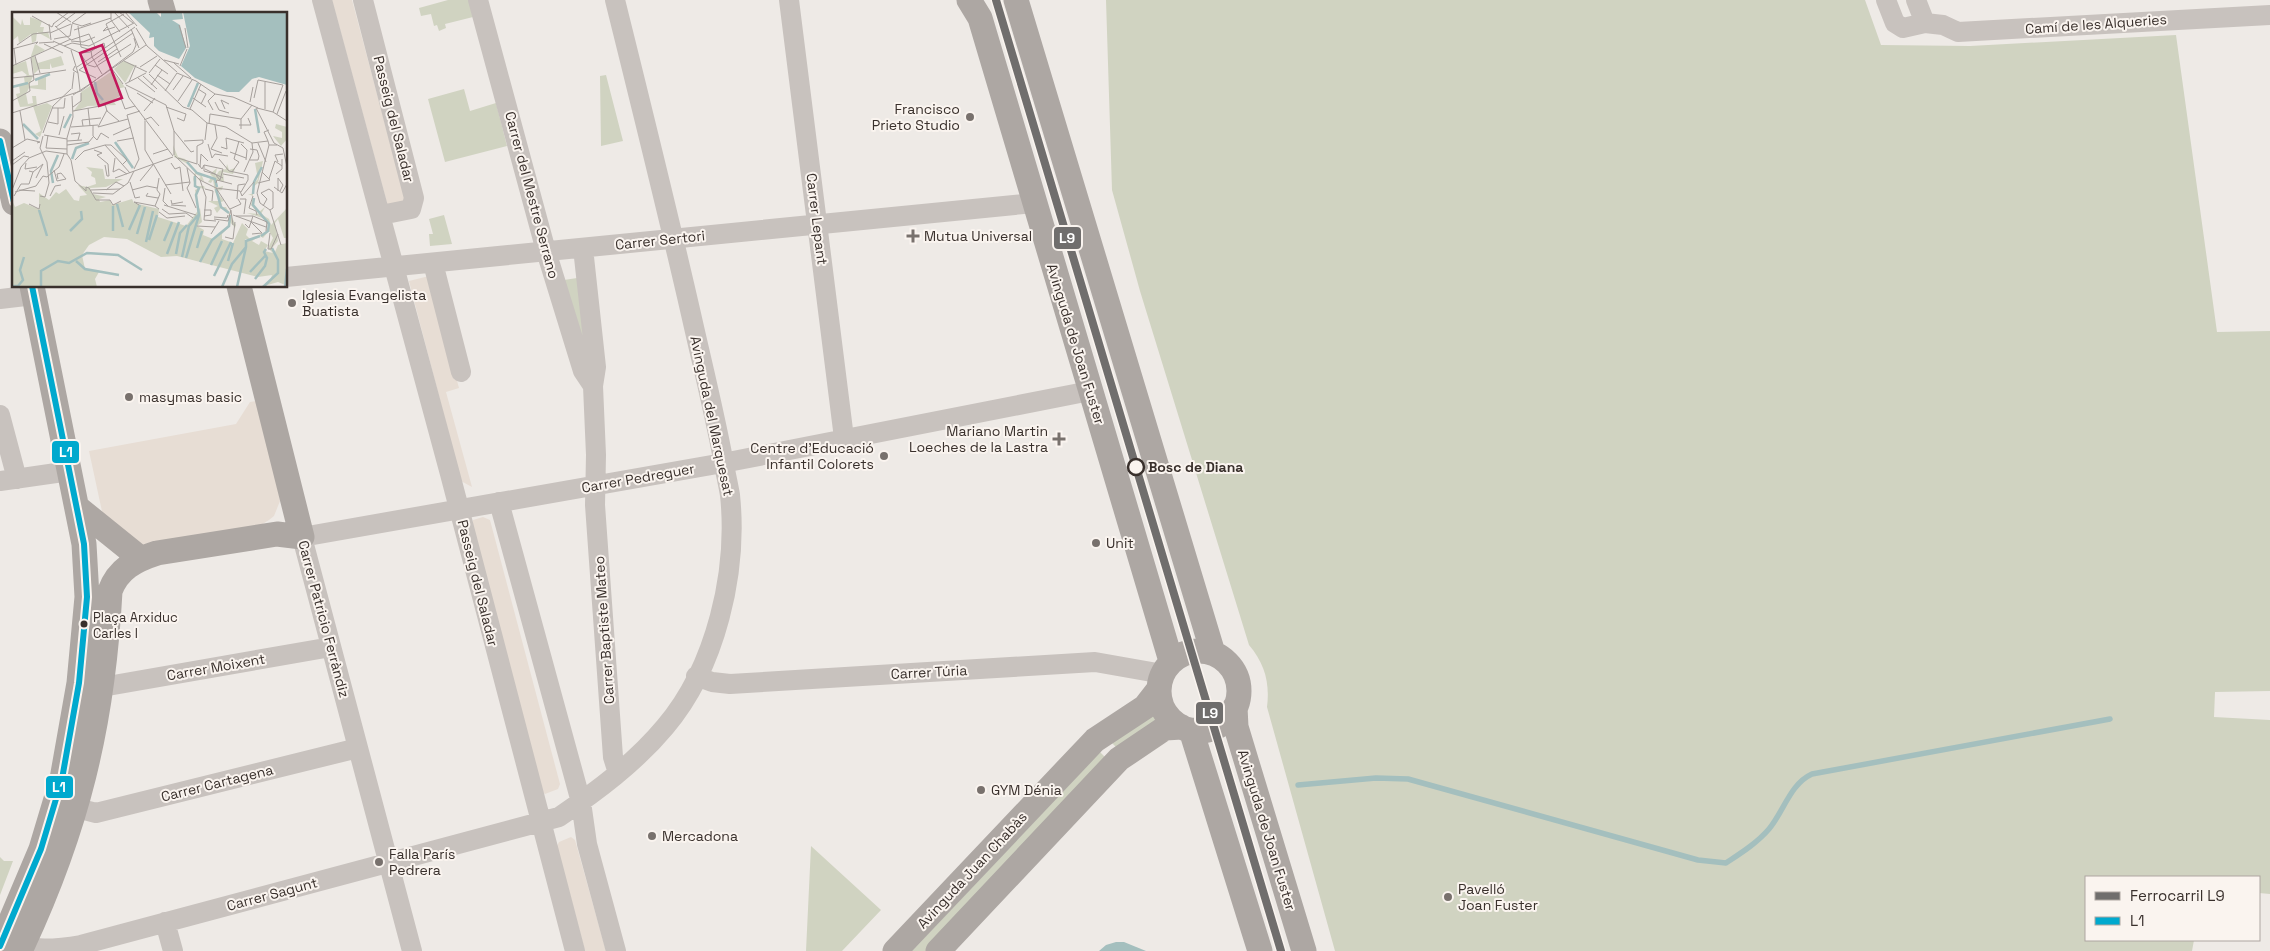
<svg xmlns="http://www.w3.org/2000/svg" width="2270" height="951" font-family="'Space Grotesk',sans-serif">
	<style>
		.green { fill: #d0d3c1 }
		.plaza { fill: #e7ddd4 }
		.water { fill: #a4bfbe }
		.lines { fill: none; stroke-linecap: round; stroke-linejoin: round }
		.stream { stroke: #a4bfbe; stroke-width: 5.5 }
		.minor { stroke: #c8c2be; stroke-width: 20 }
		.major { stroke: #ada7a3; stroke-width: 25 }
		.bus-1-casing { stroke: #faf4ef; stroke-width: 10 }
		.bus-1 { stroke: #00a9ce; stroke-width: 6 }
		.rail-1-casing { stroke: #faf4ef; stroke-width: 11 }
		.rail-1 { stroke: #706e6d; stroke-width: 8 }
		.poi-dot { fill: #78716d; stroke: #faf4ef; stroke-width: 2 }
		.stop-dot { fill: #faf4ef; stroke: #39302c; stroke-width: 2.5 }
		.bus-dot { fill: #39302c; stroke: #faf4ef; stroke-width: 2 }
		.labels { text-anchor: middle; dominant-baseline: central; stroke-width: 4; stroke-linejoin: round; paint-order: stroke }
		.bus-label { font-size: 13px; fill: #39302c; stroke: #faf4ef; text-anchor: start }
		.street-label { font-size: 14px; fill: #39302c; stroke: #faf4ef }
		.poi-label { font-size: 14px; fill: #39302c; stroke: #faf4ef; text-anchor: start }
		.stop-label { font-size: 14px; font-weight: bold; fill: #39302c; stroke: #faf4ef; text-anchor: start }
		.inset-river { fill: none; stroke: #a4bfbe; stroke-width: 2.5 }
		.inset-road { fill: none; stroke: #a6a09c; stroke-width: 1 }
		.view { fill: #c2185b; fill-opacity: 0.15; stroke: #c2185b; stroke-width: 2.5 }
		.inset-edge { fill: none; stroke: #39302c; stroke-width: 2.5 }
		.line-badge { stroke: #faf4ef; stroke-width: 2 }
		.badge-label { font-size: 14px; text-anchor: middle; font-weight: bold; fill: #fff }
	</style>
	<rect width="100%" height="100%" fill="#eeeae6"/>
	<!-- green -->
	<path class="green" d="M448,0H469L473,17L445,24L446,28L439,31L437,25L434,26L431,14L421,16L419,8Z
		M1106,0H1865L1881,45L1970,46L2176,35L2217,332L2270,331V691L2215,692L2214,717L2270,720V894L2259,893V877H2086V940H2194L2192,951H1335L1267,707C1270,683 1265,664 1249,645L1140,291L1112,190Z
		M606,75L623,141L601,146L600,76Z
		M464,89L470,111L496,103L507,146L445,162L428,99Z
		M444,215L452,244L430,246L429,234H433L429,219Z
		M577,278L589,366L564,280Z
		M1153,714L1157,722L1117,748L1111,742Z
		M1100,752L1106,758L926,951H912Z
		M811,846L881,910L842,951H806Z
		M0,857L4,861H13L0,895Z"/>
	<!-- plaza -->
	<path class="plaza" d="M332,0H352L406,203L388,207Z
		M429,276L459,388L446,392L472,487L461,481L409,281Z
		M263,400L280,501L274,516L269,520L261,525L143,546L103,516L89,451L236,424L250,402Z
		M483,517L490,520L560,784L558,789L545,794L541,791L472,528L473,520Z
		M571,837L575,840L606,951H585L557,846L559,842Z"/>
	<!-- water -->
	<path class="water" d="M1116,942H1124L1146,951H1099L1106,945Z"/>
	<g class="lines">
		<!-- stream -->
		<path class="stream" d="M1298,785L1376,778L1408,779L1698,860L1726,863C1741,853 1757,843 1769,829C1784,811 1790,784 1812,774L2110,719"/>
		<!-- minor -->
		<path class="minor" d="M322,0L450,474L575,951
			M363,0L414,198L411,209L381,215
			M478,0L546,251L583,371L593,386
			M789,0L844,438
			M1886,0L1895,23L1903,28L1925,23L1943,25L1958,32L2270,15
			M1916,0L1925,23
			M583,248L596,367L593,386L596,455L595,505L613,757L618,773
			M433,263L461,372
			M286,277L1034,203
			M0,299L34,295
			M0,415L17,479
			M0,481L70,471
			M499,502L581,802L587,844L616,951
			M696,676L712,682L730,684L1095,662L1163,674
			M102,687L331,647
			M77,808L96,813L358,748
			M165,922L173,951
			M9,943C31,951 58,949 81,945L559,817C597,791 635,763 665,727C716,667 738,572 730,495C728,483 725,471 723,459C714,411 702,363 691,314C667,209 641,105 615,0
			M412,951L302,537L723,463L1090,391"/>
		<!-- major -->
		<path class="major" d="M160,0L164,14
			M969,0L980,18L1171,661
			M1016,0L1213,653
			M0,141L14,203
			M78,508L140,558
			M1159 691a40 40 0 1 1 80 0a40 40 0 1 1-80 0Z
			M1235,707L1236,727L1304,951
			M1191,730L1260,951
			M0,946L41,849L62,779L79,683L87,597L84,544L32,286
			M20,951C77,830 103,725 110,591C118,569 135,560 157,553L277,534L302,537L239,286
			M895,951L1095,740L1145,707L1159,689
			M938,951L1119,759L1165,728L1182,727"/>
		<!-- bus-1 casing -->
		<g class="bus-1-casing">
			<path id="bus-1" d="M0,141L14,202
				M0,946L41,849L62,779L79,683L87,597L84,544L32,286"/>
		</g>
		<!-- bus-1 -->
		<use href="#bus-1" class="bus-1"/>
		<!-- rail-1 casing -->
		<g class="rail-1-casing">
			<path id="rail-1" d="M996,0L1281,951"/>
		</g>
		<!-- rail-1 -->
		<use href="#rail-1" class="rail-1"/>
	</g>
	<!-- markers -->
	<g class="poi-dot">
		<circle cx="970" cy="117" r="5"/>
		<path d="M910.5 228.5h5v5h5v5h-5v5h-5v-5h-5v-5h5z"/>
		<circle cx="292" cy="303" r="5"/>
		<circle cx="129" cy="397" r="5"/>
		<path d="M1056.5 431.5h5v5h5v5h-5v5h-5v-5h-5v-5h5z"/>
		<circle cx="884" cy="456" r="5"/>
		<circle cx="1096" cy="543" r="5"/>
		<circle cx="981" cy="790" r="5"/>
		<circle cx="652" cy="836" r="5"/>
		<circle cx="379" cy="862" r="5"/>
		<circle cx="1448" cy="897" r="5"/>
	</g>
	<circle class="stop-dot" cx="1136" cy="467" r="8"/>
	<circle class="bus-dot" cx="84" cy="624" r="4.5"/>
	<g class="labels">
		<!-- bus labels -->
		<g class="bus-label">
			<text x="93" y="617">Plaça Arxiduc<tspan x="93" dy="16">Carles I</tspan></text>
		</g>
		<!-- street labels -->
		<g class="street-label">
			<text transform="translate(2096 24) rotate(-4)">Camí de les Alqueries</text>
			<text transform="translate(394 119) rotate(76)">Passeig del Saladar</text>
			<text transform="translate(532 195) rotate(75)">Carrer del Mestre Serrano</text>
			<text transform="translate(817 219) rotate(83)">Carrer Lepant</text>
			<text transform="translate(660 240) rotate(-6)">Carrer Sertori</text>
			<text transform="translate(1076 344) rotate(73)">Avinguda de Joan Fuster</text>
			<text transform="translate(712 416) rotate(78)">Avinguda del Marquesat</text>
			<text transform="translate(638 478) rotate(-10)">Carrer Pedreguer</text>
			<text transform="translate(478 583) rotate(76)">Passeig del Saladar</text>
			<text transform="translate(324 619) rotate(75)">Carrer Patricio Ferràndiz</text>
			<text transform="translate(604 630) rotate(-94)">Carrer Baptiste Mateo</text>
			<text transform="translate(216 667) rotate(-10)">Carrer Moixent</text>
			<text transform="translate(929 672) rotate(-3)">Carrer Túria</text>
			<text transform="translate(217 783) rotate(-14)">Carrer Cartagena</text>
			<text transform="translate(1267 830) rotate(73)">Avinguda de Joan Fuster</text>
			<text transform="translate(972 870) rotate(-47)">Avinguda Juan Chabàs</text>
			<text transform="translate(272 894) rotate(-15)">Carrer Sagunt</text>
		</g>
		<!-- poi labels -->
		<g class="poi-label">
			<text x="960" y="109" text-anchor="end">Francisco<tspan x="960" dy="16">Prieto Studio</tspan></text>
			<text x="924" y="236">Mutua Universal</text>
			<text x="302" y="295">Iglesia Evangelista<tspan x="302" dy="16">Buatista</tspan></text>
			<text x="139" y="397">masymas basic</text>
			<text x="1048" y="431" text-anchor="end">Mariano Martin<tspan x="1048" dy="16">Loeches de la Lastra</tspan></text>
			<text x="874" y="448" text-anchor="end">Centre d'Educació<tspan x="874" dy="16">Infantil Colorets</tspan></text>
			<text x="1106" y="543">Unit</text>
			<text x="991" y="790">GYM Dénia</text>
			<text x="662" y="836">Mercadona</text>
			<text x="389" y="854">Falla París<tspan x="389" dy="16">Pedrera</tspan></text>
			<text x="1458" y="889">Pavelló<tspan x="1458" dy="16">Joan Fuster</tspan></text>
		</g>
		<!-- stop labels -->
		<g class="stop-label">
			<text x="1148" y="467">Bosc de Diana</text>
		</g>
	</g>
	<!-- overview -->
	<g transform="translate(12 12)">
		<rect width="275" height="275" fill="#eeeae6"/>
		<path d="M0,4L9,13L10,7L12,13H18V5L30,9L28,15H32L31,20H36L38,27L25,20L24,29L20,31L19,22L7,31L6,24L0,29ZM23,32L33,38L22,44L26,51L49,44L52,53L40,56L38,51V57H27L22,62L19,44ZM14,49L17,63L21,64L17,74L26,73V67L34,65V78L17,76L14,82L16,92L21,91L20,84H24L25,94L35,91L40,94L28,125L23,122L29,119L21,94L8,95L4,82L8,81L7,73H13L12,65L15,63L10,59L0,62V54ZM111,49L123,53L113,71L102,57ZM100,59L113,75L105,77L108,84L101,88L104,93L76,94L61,100L69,89V80ZM264,112L275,115V127L269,134L261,124L270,126V120L263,116ZM161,133L166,145L173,147L187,162L202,166L198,162L205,156L203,165L207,159L214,157L215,152L217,158L223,156L221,162L211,160L212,170L205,168L204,171L205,176L211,174L210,178L204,179L212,189L209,190L210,195H214L224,213L223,216L218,210L217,215L210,222V227L221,231L230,211L236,217L234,223L238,227H233L234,230L257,218L254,207L235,201L247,202L239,193L241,184L236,182H241V172L246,167L243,151L251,149L246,171L241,175V192L247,200L253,195L249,202L257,207L259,213L275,196V226H272L266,207L263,211L266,229L260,236L263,240L266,233L275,231L273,273L266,270L249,275L258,269L260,263L246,265L165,244L149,245L115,227L92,225L77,233L70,243L73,257L87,260L83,267L85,275H0V188L3,195L12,191L27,197V181L37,188L44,180L47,182L54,177L62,188L67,189L68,184L75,183L66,173L75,175L84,172L83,166L79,164L80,160L74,155L91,157L93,167H111L94,175L78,176L81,182L94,185L87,187L88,190L98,188L100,193L120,187L122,191L147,197L146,205L174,214L188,196L190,210L185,214L192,218L191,223L201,227L212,219L217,214V202L209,196L205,201L202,196L206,194L196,189H208L203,180L201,168L199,171L196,170L199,166L190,164L192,169L185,167L189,165L184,162L183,174H192L193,177L188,176L184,184L183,178L187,176L183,174L181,167L183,160L176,152L162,145ZM257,219L261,226L256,236L261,241L252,239L256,233L249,229L247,233L240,229L248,224L251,226Z" fill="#d0d3c1" fill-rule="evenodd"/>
		<path d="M116,0H144L149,5V0H170L171,7L160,8L168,13L174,36L167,47L147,39L142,34V25L137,26L138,21ZM171,0H275V73L247,65L240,67L227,80H215L183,66L169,54L178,34Z" fill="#a4bfbe"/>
		<path class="inset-river" d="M133,0L146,10M134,0L150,10L162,0M136,0L149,9L160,0M138,0L149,8L159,0M126,7L133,3L150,12L165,0M23,68L38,62M83,70L85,81L91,88M0,75L16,71M176,95L186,71M243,97L247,121M11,112L26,127M52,116L59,102M103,130L121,156M60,147L64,136L77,131M175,150L185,161L203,167L205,175M41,171L39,159L46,143M204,177L209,195L217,201M241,182L242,170L250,155M242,186L241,193L257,212L256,219L249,224M105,192L111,215M27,198L35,224M117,218L128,193M58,219L70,207L69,199M101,219V194M125,222L133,195M137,228L145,203M152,229L160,210M134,230L141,199M185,236L190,219M155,242L167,210M164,242L168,221L175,213M170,245L177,214L186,203M174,246L187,203L184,183L187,176L183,174V164M64,249L73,257L107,263M216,249L221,231M188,250L200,228L217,214L218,203M199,253L210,229M238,260L253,244M202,264L219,230M243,267L253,254L255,246L252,240L254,237M0,274H6L11,268L8,258L12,245M29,275V259L46,249L57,251L75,241L106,243L130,258M210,275L220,252L234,235V229L248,224M225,275L234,235M251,275L266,261V248L260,236M273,275L275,257"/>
		<path class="inset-road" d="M44,0L59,10M99,0V8L108,20M102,0L117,16M107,0L121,11M113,0L125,14M20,4L40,15L42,11M60,11L70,14L79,11M60,11L75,0M37,12L39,28M41,12L57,0M167,13L174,36M43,14L59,28M66,14L69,35L79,38M44,15L63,1M95,15L91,19L103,15M124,16L135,34M173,16L176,36M119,17L127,36M62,18L99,6M38,21L59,12M42,27L58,24L60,12M59,28L77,22L84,37M41,29L68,41L78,40L92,31L93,36M59,29L71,30L83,25M27,31L42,30M32,32L51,41M5,33L21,22L38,20M52,34L60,31L77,34M77,34L122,11M135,34L165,60M2,36L4,53M0,37L26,30L24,32M59,38L66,61L61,58L63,54M79,39L80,45L123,15M68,41L76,53L83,55L119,32M23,44L28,61M109,45L94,12L112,2M152,48L167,52M112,49L135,60M86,50L105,37M162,51L179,66M143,53L156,62M0,54L59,27M168,54L175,37M65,55L80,45L90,62M128,55L145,44M100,57L111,72M67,58L121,21M67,58L84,66M66,61L68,78M137,61L148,47M165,61L184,69L203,82L221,85L246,96M137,62L171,95L180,98L195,111L214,115L240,131L256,129L257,133H265M21,63L54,58M145,63L158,72M131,64L145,77M0,66L21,64M126,66L143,80M85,67L134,33M117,70L124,53M113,72L134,61M114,73L154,93L162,119V143M139,73L150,58M113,75L117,86L161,144M60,77L62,60M186,77L194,82L189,92M106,78L113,97L123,94M161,78L171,64M153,79L165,61M125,81L141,91M61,83L84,68M181,86L194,95M242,86L246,68L271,73L261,100M0,89L18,79L17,71L22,68L19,46M166,89L180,68M203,90L207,98L217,101M238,90L241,75M93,92L95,99L107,109M61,95L69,89V81M154,95L174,102L172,109L165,106M40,96H52L53,86M76,96L78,114M244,96L262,131L271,136L275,155M245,96L261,100L275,109M178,97L189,72M213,97L209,88L217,92M253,97V70M95,98L86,115L116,107M201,98L196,89L203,82M8,99L13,128M61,99L94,93M132,99L143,86M0,101L69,79L121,40L124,33L122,26M265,102L274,79M132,108L139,105L147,114M133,109V138L159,182M36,110L46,112V96M197,112L198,102L229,107M81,113V124L85,128L89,121L97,126M203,113L205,126L199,137L210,141M227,113H239L236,106M71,114L70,108L89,106M59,115L86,113M229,117V107L240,93M162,119L179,140L182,139M31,121L41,94L59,77M59,122L68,121L66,128M32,123L55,127M36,123L34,136L55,137M47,123L52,104M101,123L119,115M193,128L195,111M55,129L70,128M105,129L122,126M172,129L191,128V131M256,129L252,120L257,118M246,131L254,150M196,132L200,146L203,142L216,144M229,132L235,138L234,148M55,133L77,130L81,125M93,133H99L115,148L110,153M257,133L245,181L248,191L258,198L269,233M209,135L215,137L214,126L232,131M0,136L15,127L28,130L25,131M238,137L245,138L247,144L246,148H238M82,138L90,141L85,143L96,152L97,164H95L93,153M218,140L234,146M141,142L156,137M163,144L188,168L204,176L219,199L221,213M103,146L101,160L107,157L115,162M166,146L185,152V134L191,131M207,147L217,159L236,163M59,148L63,169L74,179V175L77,176L84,188H98L101,193L109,189M59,148L55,142V126L61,105L60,84M63,148L72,139L93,133L118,161M0,149L13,140M266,150L263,143L271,142M14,151L13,157L25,155M159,151L163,157L168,155L171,179M186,152L190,157L192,153L211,157M0,153L12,144L17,145M192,153V159L203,162L208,168L211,157M188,155L189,142L196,149M175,156L178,171L175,176L184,196M122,157L127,147L115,103L128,99M193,157L211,166M42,158L45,169L54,167L49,161L45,162L46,167M21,160L31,152L24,166M220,160L227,150L222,147L227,129M232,160L241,140L240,131M211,162L232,166M264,162L270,157V147M103,166L161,145M147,166L145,178L148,182L143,194L147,197M257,167L263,149L270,154M188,168L194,185L192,208L204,209M128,169L141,153M118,170L123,186L128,185M204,171L205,168L220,172M246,171L258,168L250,160M17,172L21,160L17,159M153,173L178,170M262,175L270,181L275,172M153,176L151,189L156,194M204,176L228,179L230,184L242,170M193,177L201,179L200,189M0,178L9,155L17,146L34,139L55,142M7,178L23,179M79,178L108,177M94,178L104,170L112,174M120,178L135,174L145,176M266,179V166L271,173L268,179M3,180L24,174L31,164L35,165L47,155L52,142M229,180L236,168V163M81,181L101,182L116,171L122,159M136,181L134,184L146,186M249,181L257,177L261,180V196L258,198M249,181L255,187L251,194M2,184L9,172H17M28,184L33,185L37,171L35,150L28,136L31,124M38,184L43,174L49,173M241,184L237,196L244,199L245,203M225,187L226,173L233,172M228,187H234L232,202M159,188L160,192L171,190M17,192L27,197L28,192M127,193L122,190L143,194M152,193L184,203M159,193L174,194M150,197L157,202L174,201L181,206M218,197L229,192L226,187M147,200L155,206L173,204M221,203L254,215M192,204L199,203V198H192M224,204H241L237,216L233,212M241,204L255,210L254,219M202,205L215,206L216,203M202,207L216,209L219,198M239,210L250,221L240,222M185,214L203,215M258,221L256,237H259L266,222M199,222L207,209M213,225L221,227L223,210"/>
		<path class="view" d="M90,33L110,86L87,94L68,41Z"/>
		<rect width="275" height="275" class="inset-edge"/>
	</g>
	<g class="line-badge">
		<rect x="1053" y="226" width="29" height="24" rx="5" fill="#706e6d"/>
		<rect x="51" y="440" width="29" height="24" rx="5" fill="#00a9ce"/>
		<rect x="1195" y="701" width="29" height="24" rx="5" fill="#706e6d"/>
		<rect x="45" y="775" width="29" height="24" rx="5" fill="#00a9ce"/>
	</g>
	<g class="badge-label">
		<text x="1067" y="243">L9</text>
		<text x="66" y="457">L1</text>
		<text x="1210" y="718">L9</text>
		<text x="59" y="792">L1</text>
	</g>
	<!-- legend -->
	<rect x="2085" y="876" width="175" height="65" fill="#faf4ef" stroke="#ada6a1"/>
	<rect x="2095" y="892" width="25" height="8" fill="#706e6d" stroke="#ada6a1"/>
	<text x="2130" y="901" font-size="15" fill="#39302c">Ferrocarril L9</text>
	<rect x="2095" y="917" width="25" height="8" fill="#00a9ce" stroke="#ada6a1"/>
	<text x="2130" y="926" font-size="15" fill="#39302c">L1</text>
</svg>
